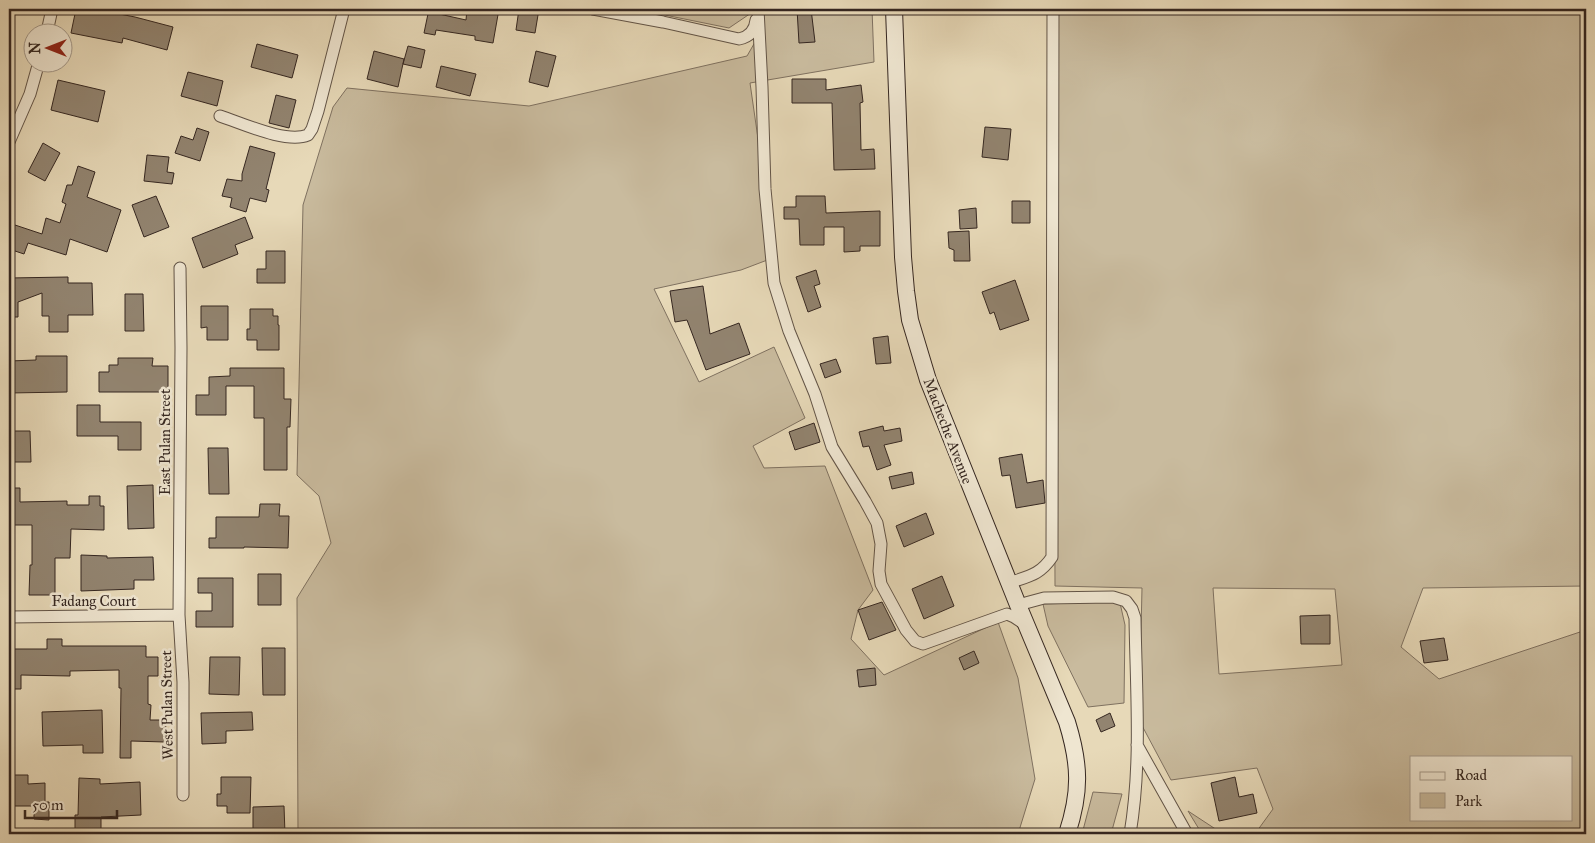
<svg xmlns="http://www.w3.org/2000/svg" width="1595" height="843" font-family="'IM FELL Great Primer',serif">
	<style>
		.green { fill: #c9bb9e; stroke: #7f7160; fill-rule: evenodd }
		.building { fill: #928470; stroke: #352721 }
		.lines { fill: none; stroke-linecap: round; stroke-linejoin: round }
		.street-casing { stroke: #625447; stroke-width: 13 }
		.secondary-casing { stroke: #352721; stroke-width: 18 }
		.street { stroke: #efe6d1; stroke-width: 11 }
		.secondary { stroke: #efe6d1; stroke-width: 16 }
		.labels { text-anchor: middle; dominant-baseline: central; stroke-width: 5; stroke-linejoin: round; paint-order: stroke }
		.street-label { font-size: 15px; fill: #352721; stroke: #efe6d1 }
	</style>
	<rect width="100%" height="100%" fill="#e7d9b8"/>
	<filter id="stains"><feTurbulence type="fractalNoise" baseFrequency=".004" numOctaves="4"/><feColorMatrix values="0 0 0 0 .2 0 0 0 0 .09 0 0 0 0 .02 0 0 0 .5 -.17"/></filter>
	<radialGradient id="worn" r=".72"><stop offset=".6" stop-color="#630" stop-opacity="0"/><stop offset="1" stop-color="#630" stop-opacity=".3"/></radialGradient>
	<!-- green -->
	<path class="green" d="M635,9H757L729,28Z
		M762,9H872L874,62L750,83L769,215L770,259L741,270L654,289L699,382L774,347L805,418L753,446L764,468L825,466L873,590L858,610L851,639L884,675L998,622L1018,678L1035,779L1018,834H298L297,598L331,543L319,496L297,475L303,205L333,107L347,88L529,106L747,56L762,30Z
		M1053,9H1586V586L1423,588L1401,647L1439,679L1586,630V834H1202L1188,811L1217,830L1257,831L1273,809L1257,768L1171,780L1139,720L1142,588L1055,586ZM1213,588L1335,589L1342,665L1219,674ZM1411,757H1571V819H1411Z
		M1107,602L1120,603L1125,625L1124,703L1088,707L1048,626L1043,604Z
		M1093,792L1122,794L1111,834H1082Z"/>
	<!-- building -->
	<path class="building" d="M76,9H94L135,17L173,27L167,50L123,38L122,43L71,33Z
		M429,9H440L439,14L466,20L467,9H499L493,43L475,40V36L436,30L435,35L424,33Z
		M519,9H539L535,33L516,30Z
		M797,9H811L815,42L799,43Z
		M257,44L298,55L292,78L251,67Z
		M408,46L425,50L421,68L403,64Z
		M374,51L404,59L398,87L367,79Z
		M536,51L556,56L548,87L529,82Z
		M441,66L476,74L470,96L436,87Z
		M188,72L223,81L217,106L181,96Z
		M792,79H826V90L861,85L863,102L860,103L861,150L874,149L875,169L834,170L832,103H792Z
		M58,80L105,91L98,122L51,110Z
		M276,95L296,100L289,128L269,123Z
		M985,127L1011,129L1008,160L982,157Z
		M197,128L209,132L200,161L175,153L181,136L193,140Z
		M43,143L60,153L45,181L28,172Z
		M250,146L275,153L266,189L269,190L266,202L250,198L246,212L230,207L232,198L222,196L227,179L242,181V174Z
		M147,155L169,157L167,172L174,173L172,184L144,181Z
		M78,166L95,172L87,197L121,210L107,252L70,239L66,255L28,243L24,254L9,249V223L42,234L46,218L60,223L66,204L62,202L67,185H72Z
		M156,196L169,227L144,237L132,205Z
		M796,196H825L826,213L880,211V246H860V251L844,252V227H824V245H800L799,219H784V207H796Z
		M1012,201H1030V223H1012Z
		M976,208L977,228L960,229L959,210Z
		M245,217L253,238L235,245L238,254L203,268L192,238Z
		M969,231L970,261H954V250L949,248L948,232Z
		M266,251H285V283H257V269H266Z
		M816,270L820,284L814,286L821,307L808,312L796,277Z
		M68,277V283H92L93,315H68V332H49V316H42V293L18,302V317H9V278Z
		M1015,280L1029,320L1000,330L994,312L990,314L982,292Z
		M703,286L710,334L739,323L750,354L706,370L687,320L675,322L670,291Z
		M125,294H143L144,331H125Z
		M201,306H228V340H207V327L201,328Z
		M250,309H273V316H278V325H279V350H257V340H247V329H250Z
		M888,336L891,363L876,364L873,338Z
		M36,356H67V392L9,393V361L36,360Z
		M118,358H153L152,366H168V392H99V372H109V365H118Z
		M836,359L841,372L825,378L820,364Z
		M230,368H284V399H291L290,427H287V470H264V418H254V386H226V415H196V395H209V377L230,376Z
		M77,405H100V422H141V450H118V436H77Z
		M814,423L820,442L795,450L789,432Z
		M883,426L884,431L900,428L902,441L884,445L891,465L877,470L869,446L863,447L859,432Z
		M9,431H30L31,462H9Z
		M208,448H228L229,494H209Z
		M1022,454L1027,483L1043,480L1045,503L1016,508L1010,475L1002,476L999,458Z
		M912,472L914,484L892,489L889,477Z
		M153,485L154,528L128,529L127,486Z
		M9,488H20V502L67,501V505H89V496H100V506H104V530L71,529L70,558H55V595H29L30,565H32V525H9Z
		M260,504H280L279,516H289L288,548L244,547V548H209V538H216V517H259Z
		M926,513L934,534L904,547L896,526Z
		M81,555L107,556V558L153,557L154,580H134V589L81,591Z
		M258,574H281V605H258Z
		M942,576L954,606L924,619L912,589Z
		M198,578H233V627H196V611H212V593H198Z
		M882,602L896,630L869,640L858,610Z
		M1330,615V644H1301L1300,616Z
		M1444,638L1448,660L1424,663L1420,641Z
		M47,639H62V646H146V657H158V676H148V704L151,705L150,720H166L165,742L131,741V758H120L121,688H119V670L70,671V676L21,675V689H9V649H47Z
		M262,648H285V695H263Z
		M974,651L979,663L964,670L959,658Z
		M210,657H240L239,695L209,694Z
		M875,668L876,685L859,687L857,670Z
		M102,710L103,753H83V745L43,746L42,712Z
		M252,712L253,730L226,731V743L202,744L201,713Z
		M1110,713L1115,726L1101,732L1096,720Z
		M9,775H28V784L45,783V802H49V820L34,819V806H9Z
		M221,777H251L250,813H227V806H217V794H221Z
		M1235,777L1239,797L1253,794L1257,813L1219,821L1211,783Z
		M79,778L100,779V784L140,782L141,815L101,817V834H75V815H78Z
		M284,806L285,834H264V829H253V807Z"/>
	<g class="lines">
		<!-- street casing -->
		<g class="street-casing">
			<path id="street" d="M593,9L663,22L739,39C749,37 755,31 756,20
				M758,9L762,87L765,189L774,283L789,331L815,394L832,447L865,501L877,523L881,544L879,571L881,584L906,630L915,641L923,644L1007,614L1014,617L1026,625
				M47,32L52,9
				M220,116C242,123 286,144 308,135L312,129L318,111L344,9
				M9,142L30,94L39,62
				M180,268L181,348L179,615L183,682V795
				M1009,583C1029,576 1040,575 1052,557L1053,9
				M1018,605L1044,598L1113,597L1126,601L1132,609L1135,618C1136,690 1142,763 1130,834
				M9,617L179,615
				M1137,745L1187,834"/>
		</g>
		<!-- secondary casing -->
		<g class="secondary-casing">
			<path id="secondary" d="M894,9L903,257L906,291L910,320L928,380L1018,605L1067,722C1080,764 1081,792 1067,834"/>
		</g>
		<!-- street -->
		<use href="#street" class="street"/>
		<!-- secondary -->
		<use href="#secondary" class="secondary"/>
	</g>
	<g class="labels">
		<!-- street labels -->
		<g class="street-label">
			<text transform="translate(948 431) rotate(69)">Macheche Avenue</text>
			<text transform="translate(165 442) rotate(-90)">East Pulan Street</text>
			<text x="94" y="601">Fadang Court</text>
			<text transform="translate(167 705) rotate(-91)">West Pulan Street</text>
		</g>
	</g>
	<!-- margin -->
	<rect width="1595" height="843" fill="none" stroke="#e7d9b8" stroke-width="30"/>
	<rect x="10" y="10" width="1575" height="823" fill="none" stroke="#352721" stroke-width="2.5"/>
	<rect x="15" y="15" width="1565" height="813" fill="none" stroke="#352721"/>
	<!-- legend -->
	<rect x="1410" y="756" width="162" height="65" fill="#efe6d1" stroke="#a59a8b"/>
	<rect x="1420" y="772" width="25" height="8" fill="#efe6d1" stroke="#a59a8b"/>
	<text x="1455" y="780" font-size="15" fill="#352721">Road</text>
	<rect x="1420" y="793" width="25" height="15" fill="#c9bb9e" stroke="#a59a8b"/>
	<text x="1455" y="806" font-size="15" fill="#352721">Park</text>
	<!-- north arrow -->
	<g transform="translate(48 48) rotate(270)"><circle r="24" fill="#efe6d1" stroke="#a59a8b"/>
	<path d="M0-4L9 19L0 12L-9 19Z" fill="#8f2418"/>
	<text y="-8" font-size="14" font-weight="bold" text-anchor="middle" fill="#352721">N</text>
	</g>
	<!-- scale -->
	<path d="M25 810v8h92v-8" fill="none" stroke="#352721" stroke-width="2.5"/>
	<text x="32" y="810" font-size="15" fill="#352721" stroke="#efe6d1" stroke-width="4" paint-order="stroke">50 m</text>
	<rect width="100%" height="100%" filter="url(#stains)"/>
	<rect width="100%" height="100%" fill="url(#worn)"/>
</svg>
